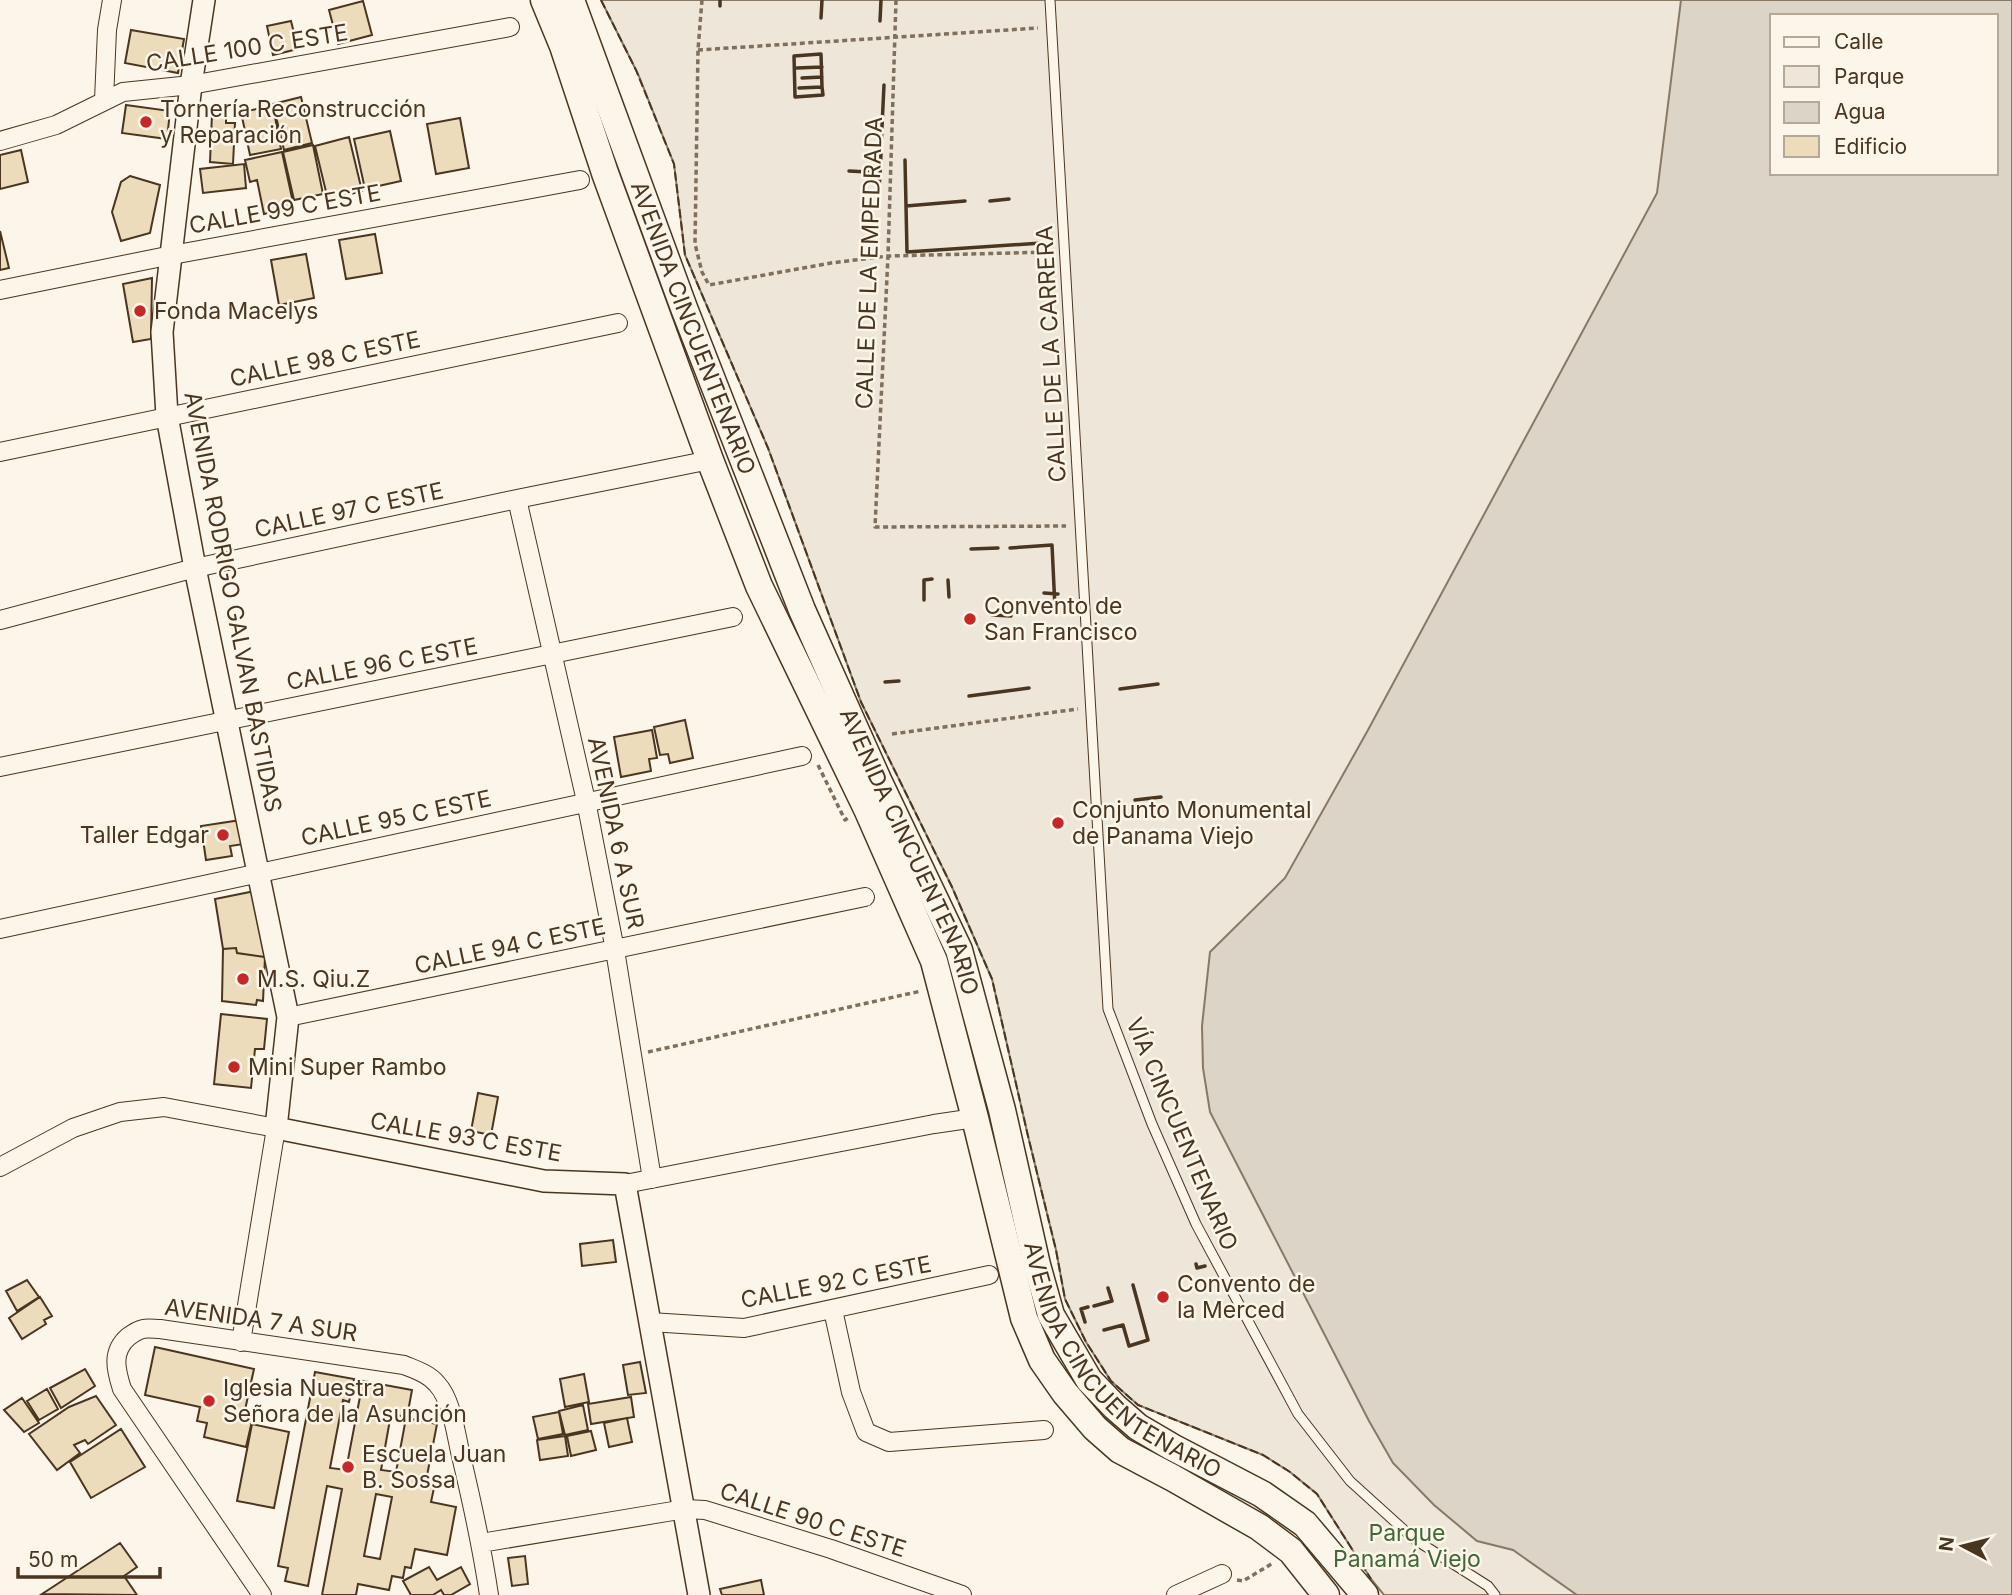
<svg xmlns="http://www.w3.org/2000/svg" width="2012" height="1595" font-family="Inter,sans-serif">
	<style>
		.green { fill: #ede6d9; stroke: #887966; stroke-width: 2; fill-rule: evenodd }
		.water { fill: #dcd4c6; stroke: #887966; stroke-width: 2; fill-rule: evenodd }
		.building { fill: #ecdcbc; stroke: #4a3520; stroke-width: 2; fill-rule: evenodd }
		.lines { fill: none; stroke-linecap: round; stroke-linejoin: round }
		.service-casing { stroke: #4a3520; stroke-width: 11 }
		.minor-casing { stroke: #4a3520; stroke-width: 20 }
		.tertiary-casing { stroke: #4a3520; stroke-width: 24 }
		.primary-casing { stroke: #4a3520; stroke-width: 29 }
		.path { stroke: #7f6f5c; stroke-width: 3.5; stroke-dasharray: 5 3.5; stroke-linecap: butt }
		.service { stroke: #fbf6e9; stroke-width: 9 }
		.minor { stroke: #fbf6e9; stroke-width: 18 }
		.tertiary { stroke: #fbf6e9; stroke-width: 21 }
		.primary { stroke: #fbf6e9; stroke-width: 26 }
		.fence { stroke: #4a3520; stroke-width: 2; stroke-dasharray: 9 3.5; stroke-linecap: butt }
		.wall { stroke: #4a3520; stroke-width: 3.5 }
		.poi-dot { fill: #c62828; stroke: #fbf6e9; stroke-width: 2.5 }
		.labels { text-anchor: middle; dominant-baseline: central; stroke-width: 5; stroke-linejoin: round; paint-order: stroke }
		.street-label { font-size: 23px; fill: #4a3520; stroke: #fbf6e9 }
		.poi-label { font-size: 23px; fill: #4a3520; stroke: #fbf6e9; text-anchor: start }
		.park-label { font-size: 23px; fill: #436837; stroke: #fbf6e9 }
	</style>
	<rect width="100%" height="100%" fill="#fbf6e9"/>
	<!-- green -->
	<path class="green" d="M601,0H2012V1595H1384L1371,1579L1317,1494L1290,1472L1263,1455L1138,1405L1111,1381L1086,1342L1065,1299L1056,1250L1028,1136L992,979L952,887L861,702L768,448L685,255L674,164L638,74ZM1772,16H1996V173H1772Z"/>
	<!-- water -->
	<path class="water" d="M1681,0H2012V1595H1577L1513,1550L1477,1541L1434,1505L1393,1463L1369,1421L1210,1112L1203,1068L1202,1026L1210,952L1285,878L1368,730L1657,193ZM1772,16H1996V173H1772Z"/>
	<!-- building -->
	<path class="building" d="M363,1L372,35L338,44L329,10Z
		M291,21L298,49L273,55L267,26Z
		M131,30L184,39L178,73L125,63Z
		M301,97L312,143L284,150L273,104Z
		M126,105L170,111L167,139L122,133Z
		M273,106L281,149L250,155L241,112Z
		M212,114L226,115V123H235L233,164L210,162Z
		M460,118L469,168L436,174L427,124Z
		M390,131L401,181L365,189L354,139Z
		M349,137L362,191L328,200L315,146Z
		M313,145L323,194L294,200L283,152Z
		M21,150L28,182L0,189V155Z
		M282,152L294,207L264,214L257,180L250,182L245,160Z
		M244,164L246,188L203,193L200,169Z
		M130,176L160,185L150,233L121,241L112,212L121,182Z
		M0,231L9,268L0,270Z
		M375,234L382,273L346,279L339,240Z
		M306,254L314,298L279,305L271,260Z
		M152,278L151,339L133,342L123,284Z
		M685,720L693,758L670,763L668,754L660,755L654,727Z
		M652,730L657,758L649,759L651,771L621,777L614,737Z
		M241,820L244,844L230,846L232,856L206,860L201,826Z
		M255,891L265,957L237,953L236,948L223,949L215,899Z
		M236,948L237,953L265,957L263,1001L257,1000L256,1005L222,1001L223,949Z
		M221,1014L267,1019L264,1049H255L251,1088L214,1084Z
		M478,1093L498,1097L491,1135L471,1131Z
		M613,1240L616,1262L582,1266L580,1244Z
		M27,1280L39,1297L17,1311L6,1291Z
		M40,1297L52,1316L44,1320L46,1324L22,1339L9,1318Z
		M155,1347L254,1369L243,1419L252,1421L246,1447L204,1437L207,1423L197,1421L200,1407L145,1395Z
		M640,1362L646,1393L628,1395L623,1365Z
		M85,1369L95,1386L61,1408L50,1388Z
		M315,1372L354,1379L349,1402L343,1400L330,1468L346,1470L363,1381L412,1390L407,1417L391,1414L381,1470L396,1472L406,1418L437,1424L425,1486L434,1488L431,1502L456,1507L447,1555L415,1549L411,1568L405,1567L403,1578L392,1576L389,1590L358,1584L356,1595H322L342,1489L327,1486L308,1586L285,1581L288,1568L278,1566ZM376,1494L392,1497L380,1559L364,1556Z
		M584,1374L589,1402L565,1407L560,1379Z
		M47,1389L58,1409L39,1420L27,1401Z
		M96,1396L116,1425L88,1444L85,1440L74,1445L80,1453L57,1470L29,1434L69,1407Z
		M631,1397L634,1417L591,1424L588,1404Z
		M22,1398L39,1423L24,1432L4,1410Z
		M583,1405L588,1430L565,1435L559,1411Z
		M559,1412L563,1434L538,1439L533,1417Z
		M627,1418L632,1442L609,1447L604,1423Z
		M252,1424L289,1432L274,1508L237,1501Z
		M121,1429L145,1467L91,1498L70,1462Z
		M591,1431L596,1450L571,1456L567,1436Z
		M565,1436L568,1456L540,1460L537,1440Z
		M120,1543L137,1567L124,1576L137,1595L42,1594Z
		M525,1556L528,1584L512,1586L508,1558Z
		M429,1567L437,1580L461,1567L470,1584L451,1595H444L441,1590L433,1595H411L403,1581Z
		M761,1580L764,1595H722L720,1589Z"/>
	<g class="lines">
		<!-- service casing -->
		<g class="service-casing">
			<path id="service" d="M1050,0L1108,1009L1152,1124L1196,1224L1298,1414L1350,1481L1414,1539L1488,1586L1495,1595"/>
		</g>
		<!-- minor casing -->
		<g class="minor-casing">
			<path id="minor" d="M104,100L107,30L112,0
				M0,141L56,125L123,92L191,85L510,27
				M0,290L172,255L580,180
				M0,452L618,323
				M517,499L586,801L615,950L652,1179
				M0,620L195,568L517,499L710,460
				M0,767L733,617
				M0,929L802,756
				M288,1017L865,897
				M0,1167L73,1128L120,1112L164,1107L276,1128L241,1342
				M625,1184L934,1124L975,1118
				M833,1310L851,1392L866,1432L889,1442L1044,1430
				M650,1322L744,1328L989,1275
				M481,1543L685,1509L705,1510L831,1549L962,1595
				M262,1595L122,1389C116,1370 111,1352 128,1337C132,1334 138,1330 143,1329C148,1328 155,1329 160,1329L404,1365C416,1370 429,1374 437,1384C452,1400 456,1435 461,1456C472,1502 482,1548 489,1595
				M1176,1595L1222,1574"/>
		</g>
		<!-- tertiary casing -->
		<g class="tertiary-casing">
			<path id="tertiary" d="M204,0L191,85L162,332L167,416L195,568L288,1017L276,1128L544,1181L625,1184L699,1595"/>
		</g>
		<!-- primary casing -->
		<g class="primary-casing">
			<g id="primary">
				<path d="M544,0L563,46L605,173L710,460L759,586L867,809L934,961L975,1118L1024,1318L1042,1360L1065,1393L1095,1428L1120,1450L1173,1478L1259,1527L1291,1551L1326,1595"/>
				<path id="s1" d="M571,0L684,308L802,610L878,780L959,950L1002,1110L1037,1265L1051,1315L1089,1380L1115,1407L1138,1427L1172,1447L1262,1494L1305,1524L1365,1595"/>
			</g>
		</g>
		<!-- path -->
		<path class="path" d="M702,0L698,50L695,244L702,272L709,285L831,263L888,256L1052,252
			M896,0L888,256L875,527L1066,526
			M698,50L1038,28
			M892,734L1078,709
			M818,765L845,820L849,817
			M648,1052L921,991
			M1237,1580L1243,1581L1273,1563"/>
		<!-- service -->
		<use href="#service" class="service"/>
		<!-- minor -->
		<use href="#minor" class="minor"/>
		<!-- tertiary -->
		<use href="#tertiary" class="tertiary"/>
		<!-- primary -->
		<use href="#primary" class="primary"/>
		<!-- fence -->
		<path class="fence" d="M601,0L636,70L674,164L685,255L768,448L861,702L952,887L992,979L1028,1136L1056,1250L1065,1299L1086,1342L1111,1381L1138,1405L1263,1455L1290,1472L1317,1494L1371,1579"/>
		<!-- wall -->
		<path class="wall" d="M720,6V0
			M821,18L822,0
			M880,21L881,0
			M797,68L822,67
			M802,78L822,77
			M799,88L822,87L821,54L794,56L795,97L823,95L822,87
			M881,147L884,85
			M905,160L906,206
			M849,171L868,172
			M879,190L881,154
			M965,201L906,206L907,252L1042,243
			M990,201L1009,199
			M1010,548L1052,545L1055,608
			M971,549L998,548
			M948,580L949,597
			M1044,593L1058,594
			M924,600V580L932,579
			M992,615L1011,616
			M885,682L899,681
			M1120,689L1158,684
			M969,696L1029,688
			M1135,800L1161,797
			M1196,1264L1197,1268L1205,1266
			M1094,1306L1112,1301L1108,1288
			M1085,1322L1081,1309L1088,1307
			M1104,1330L1123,1325L1129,1346L1148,1340L1133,1285"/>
	</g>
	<!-- markers -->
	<g class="poi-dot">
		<circle cx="146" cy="122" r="7"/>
		<circle cx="140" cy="311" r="7"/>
		<circle cx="970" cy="619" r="7"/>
		<circle cx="1058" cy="823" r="7"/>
		<circle cx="223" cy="835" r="7"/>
		<circle cx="243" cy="979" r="7"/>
		<circle cx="234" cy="1067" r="7"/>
		<circle cx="1163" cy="1297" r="7"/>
		<circle cx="209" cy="1401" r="7"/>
		<circle cx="348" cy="1467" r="7"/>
	</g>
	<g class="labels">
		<!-- street labels -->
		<g class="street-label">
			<text transform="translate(247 48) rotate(-9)">CALLE 100 C ESTE</text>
			<text transform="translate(285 209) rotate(-10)">CALLE 99 C ESTE</text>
			<text transform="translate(869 263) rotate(-88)">CALLE DE LA EMPEDRADA</text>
			<text stroke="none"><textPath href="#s1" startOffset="350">AVENIDA CINCUENTENARIO</textPath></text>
			<text transform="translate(1051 354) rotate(-93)">CALLE DE LA CARRERA</text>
			<text transform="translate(325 359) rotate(-12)">CALLE 98 C ESTE</text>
			<text transform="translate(349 510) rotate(-12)">CALLE 97 C ESTE</text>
			<text transform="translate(233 602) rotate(79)">AVENIDA RODRIGO GALVAN BASTIDAS</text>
			<text transform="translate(382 664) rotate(-11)">CALLE 96 C ESTE</text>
			<text transform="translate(396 818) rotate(-12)">CALLE 95 C ESTE</text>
			<text transform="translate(616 833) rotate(78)">AVENIDA 6 A SUR</text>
			<text stroke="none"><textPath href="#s1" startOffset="917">AVENIDA CINCUENTENARIO</textPath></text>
			<text transform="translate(510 946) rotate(-12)">CALLE 94 C ESTE</text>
			<text transform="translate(1182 1134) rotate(67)">VÍA CINCUENTENARIO</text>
			<text transform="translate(466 1137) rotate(10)">CALLE 93 C ESTE</text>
			<text transform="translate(836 1282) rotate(-11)">CALLE 92 C ESTE</text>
			<text transform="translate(261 1320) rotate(8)">AVENIDA 7 A SUR</text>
			<text stroke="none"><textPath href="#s1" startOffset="1484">AVENIDA CINCUENTENARIO</textPath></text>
			<text transform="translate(813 1520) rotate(18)">CALLE 90 C ESTE</text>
		</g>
		<!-- poi labels -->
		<g class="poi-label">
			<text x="160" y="109">Tornería Reconstrucción<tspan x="160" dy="26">y Reparación</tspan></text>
			<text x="154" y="311">Fonda Macelys</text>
			<text x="984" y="606">Convento de<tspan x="984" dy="26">San Francisco</tspan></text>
			<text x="1072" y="810">Conjunto Monumental<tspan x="1072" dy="26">de Panama Viejo</tspan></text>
			<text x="209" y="835" text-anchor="end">Taller Edgar</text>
			<text x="257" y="979">M.S. Qiu.Z</text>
			<text x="248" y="1067">Mini Super Rambo</text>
			<text x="1177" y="1284">Convento de<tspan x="1177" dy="26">la Merced</tspan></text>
			<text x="223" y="1388">Iglesia Nuestra<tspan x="223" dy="26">Señora de la Asunción</tspan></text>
			<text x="362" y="1454">Escuela Juan<tspan x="362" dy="26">B. Sossa</tspan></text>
		</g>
		<!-- park labels -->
		<g class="park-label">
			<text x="1407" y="1533">Parque<tspan x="1407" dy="26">Panamá Viejo</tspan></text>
		</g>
	</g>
	<!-- legend -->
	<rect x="1770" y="14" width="228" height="161" fill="#fbf6e9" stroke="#b4a999" stroke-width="2"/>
	<rect x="1784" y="37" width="35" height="10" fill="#fbf6e9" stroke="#b4a999" stroke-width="2"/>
	<text x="1834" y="49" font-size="21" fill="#4a3520">Calle</text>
	<rect x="1784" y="66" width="35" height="21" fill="#ede6d9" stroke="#b4a999" stroke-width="2"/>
	<text x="1834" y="84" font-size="21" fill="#4a3520">Parque</text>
	<rect x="1784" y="102" width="35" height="21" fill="#dcd4c6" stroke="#b4a999" stroke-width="2"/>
	<text x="1834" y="119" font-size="21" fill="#4a3520">Agua</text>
	<rect x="1784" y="136" width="35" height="21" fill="#ecdcbc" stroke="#b4a999" stroke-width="2"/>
	<text x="1834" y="154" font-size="21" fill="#4a3520">Edificio</text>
	<!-- north arrow -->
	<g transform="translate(1963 1546) rotate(277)" stroke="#fbf6e9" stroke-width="5" paint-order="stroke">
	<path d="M0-5L12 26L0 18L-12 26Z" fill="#4a3520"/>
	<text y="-10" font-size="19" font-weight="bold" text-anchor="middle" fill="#4a3520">N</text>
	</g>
	<!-- scale -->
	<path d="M18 1567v10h142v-10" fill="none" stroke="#4a3520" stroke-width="3.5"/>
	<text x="28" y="1567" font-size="21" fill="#4a3520" stroke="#fbf6e9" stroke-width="5" paint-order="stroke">50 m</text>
</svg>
